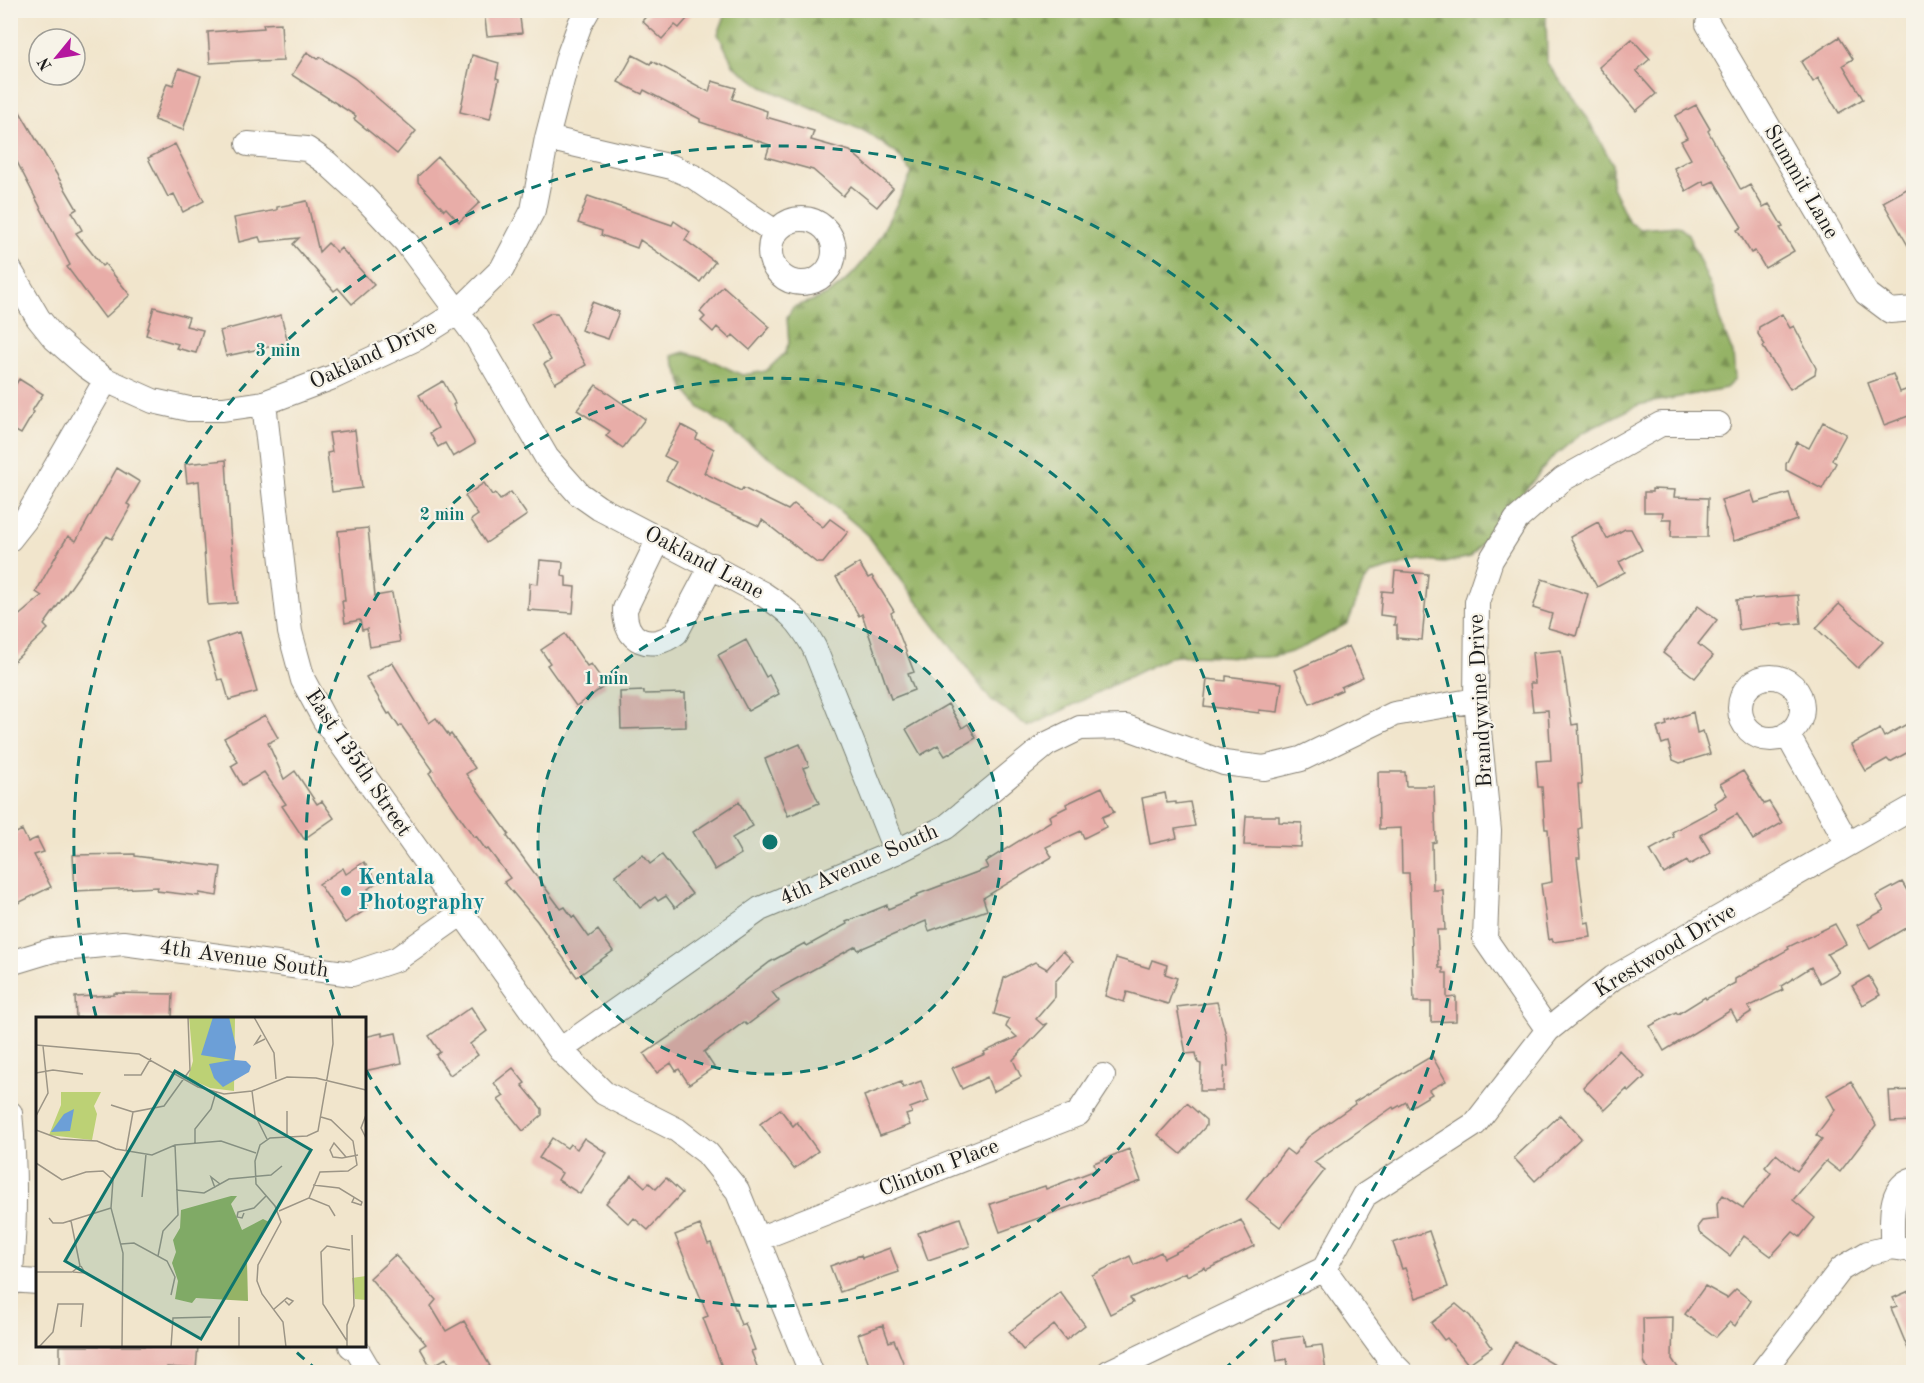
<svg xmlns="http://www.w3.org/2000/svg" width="1924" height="1383" font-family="'Old Standard TT',serif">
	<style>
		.forest { fill: url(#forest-firs); stroke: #586841; stroke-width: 1.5 }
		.building { fill: #e8ada8 }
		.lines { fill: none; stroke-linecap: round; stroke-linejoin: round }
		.minor-casing { stroke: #868074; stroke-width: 26 }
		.minor { stroke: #fff; stroke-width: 24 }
		.ring { fill: none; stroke: #0f766e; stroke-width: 3; stroke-dasharray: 10 8 }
		.culture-dot { fill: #0f9aa8; stroke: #f7f3e8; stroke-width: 2 }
		.labels { text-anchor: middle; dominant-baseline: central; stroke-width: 4.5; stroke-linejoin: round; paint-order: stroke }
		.street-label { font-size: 22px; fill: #1c1c1c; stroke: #f7f3e8 }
		.culture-label { font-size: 22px; font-weight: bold; fill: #0d838f; stroke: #f7f3e8; text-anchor: start }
		.inset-road { fill: none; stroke: #9c9586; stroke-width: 1.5 }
		.view { fill: #0f766e; fill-opacity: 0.15; stroke: #0f766e; stroke-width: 3 }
		.inset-edge { fill: none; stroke: #1c1c1c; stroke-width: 3 }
		.centre { fill: #0f766e; stroke: #f7f3e8; stroke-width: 3 }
		.ring-label { font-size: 18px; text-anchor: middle; font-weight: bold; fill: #0f766e; stroke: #f7f3e8; stroke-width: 4.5; stroke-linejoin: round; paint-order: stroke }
	</style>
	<defs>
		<pattern id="forest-firs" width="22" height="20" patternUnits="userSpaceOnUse" patternTransform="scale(1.5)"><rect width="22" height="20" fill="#95b366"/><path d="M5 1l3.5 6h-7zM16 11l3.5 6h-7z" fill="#799153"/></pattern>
	</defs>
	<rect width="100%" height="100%" fill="#f7f3e8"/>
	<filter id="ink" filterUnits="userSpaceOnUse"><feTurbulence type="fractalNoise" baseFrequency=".0167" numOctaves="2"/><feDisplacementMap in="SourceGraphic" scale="12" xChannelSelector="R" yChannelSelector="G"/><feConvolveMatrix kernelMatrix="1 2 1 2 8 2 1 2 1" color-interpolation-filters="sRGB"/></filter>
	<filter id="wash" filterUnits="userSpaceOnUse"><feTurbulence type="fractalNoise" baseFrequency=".008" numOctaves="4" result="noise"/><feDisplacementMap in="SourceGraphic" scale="24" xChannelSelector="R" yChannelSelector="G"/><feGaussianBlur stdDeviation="1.35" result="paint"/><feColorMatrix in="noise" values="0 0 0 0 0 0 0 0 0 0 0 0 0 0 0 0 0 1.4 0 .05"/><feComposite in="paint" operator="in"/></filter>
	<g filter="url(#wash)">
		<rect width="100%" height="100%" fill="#f1e5cc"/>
		<!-- forest -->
		<path class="forest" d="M1546,10L1547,63L1585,114L1612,163V187L1629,222L1640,229L1678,226L1688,234L1714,294L1719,318L1733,354L1735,379L1726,388L1638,405L1582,433L1552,458L1470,557L1444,563L1419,560L1371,574L1363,584L1348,623C1323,636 1295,656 1267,657C1233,659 1204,652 1169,657L1029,727L990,699L867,534L810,486L700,408L685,390L672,356L684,352L708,359L742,375L766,371L784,354L789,343L787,318L793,307C804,303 818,300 828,294C871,268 890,216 912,173L897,154L866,132L763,87L734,66L718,34L727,11Z"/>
		<g id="blocks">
			<!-- building -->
			<path class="building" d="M484,10H519L522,33L487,36Z
				M652,10H695L679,28L675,25L662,39L642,21Z
				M281,23L283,61L258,62V60L210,63L208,32L264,28L263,24Z
				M1839,37L1853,59L1843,65L1863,99L1839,113L1818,78L1813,82L1801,62Z
				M1632,39L1650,59L1636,71L1656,94L1636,111L1599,67Z
				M307,52L318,59L320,57L354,78L416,131L397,154L354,119L356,116L292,75Z
				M472,55L499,63L496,78L499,79L490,119L460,112Z
				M633,55L650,64L652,61L709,92L712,81L736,88L732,99L767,111L766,117L814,131L811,140L850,151L893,188L877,207L851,186L843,196L813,170L766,157L770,145L700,122V119L644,90L642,94L618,82Z
				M179,68L201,76L183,130L154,120L167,83L173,85Z
				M10,95L77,209L72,212L82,230L76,233L102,266L105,264L130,295L105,318L67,267L70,265L17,162L10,165Z
				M1696,105L1710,129L1708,131L1741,190L1750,185L1763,207L1769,204L1783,227L1780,228L1794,251L1765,268L1755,251L1751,253L1737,230L1742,227L1714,181L1705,185L1703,181L1686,191L1674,168L1691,159L1681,141L1687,138L1675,116Z
				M175,144L204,201L183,212L174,194L168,197L148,158Z
				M438,157L480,202L459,222L446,208L444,210L418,182V176Z
				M1914,185V256L1883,202Z
				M588,196L672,225L674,221L690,232L685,240L715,262L700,282L640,240L637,248L601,235L602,231L578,223Z
				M307,201L319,252L328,243L337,252L341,248L374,285L352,304L338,288L334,291L293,244L299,238L261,242L259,237L239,242L234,218L277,210V207Z
				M723,286L770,327L750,350L733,335L730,339L717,327L713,332L701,321L705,317L700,312Z
				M592,302L619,312L608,339L581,330Z
				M154,307L189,317L186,326L203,330L196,353L176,348L178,344L146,335Z
				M551,313H557L586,365L555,383L544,364L551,360L531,324Z
				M1782,314L1790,328L1794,326L1816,368L1815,374L1790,389L1763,347L1765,345L1758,334L1759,327Z
				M281,315L288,343L226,356L220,331Z
				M1893,374L1900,392L1914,387V414L1884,425L1868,383Z
				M19,379L43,394L32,411L34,412L21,434L10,428V394Z
				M443,381L455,403L453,405L475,444L453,457L445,443L438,447L430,433L438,428L419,395Z
				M596,385L645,419L623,448L606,436L610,431L577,410Z
				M1823,422L1846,434L1832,460L1836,463L1822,489L1786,470V464L1797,442L1809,448Z
				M681,425L698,434L696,439L714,449L704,473L741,491L743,488L788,510L794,504L823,527L830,519L848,532L823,563H817L762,520L759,526L710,504L666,480L676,462L664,456Z
				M355,430L362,488L332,492L327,453L332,452L329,433Z
				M226,460L230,529L237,603L208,605L199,481L187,483L185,464Z
				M117,468L140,482L127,504L131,506L112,539L107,536L44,625L48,629L10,665V623L42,596L36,592L57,554L68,536L76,541Z
				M484,483L492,495L495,493L500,500L511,492L527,515L486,543L471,520L478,515L465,496Z
				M1652,489L1675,490L1674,497L1708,498L1707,537H1671L1672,519H1662L1663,512H1644V492H1652Z
				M1751,491L1755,503L1789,493L1797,520L1734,541L1721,500Z
				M1598,522L1607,539L1625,529H1631L1642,550L1619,562L1625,572L1597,587L1570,537Z
				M368,528L375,596L392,593L400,642L370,647L367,629L362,630L360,620L345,623L342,601H345L338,531Z
				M540,560L563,562L562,576L566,577V586L575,587L573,613L528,610L530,583L538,584Z
				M859,563L868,578L872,576L894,611L891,613L914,672L908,674L914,690L891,699L862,614L859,616L836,577Z
				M1395,571L1428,574L1422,640L1397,638V625H1394L1395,617L1380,615L1382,591L1393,592Z
				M1542,579L1588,594L1576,636L1548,628L1552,614L1533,608Z
				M1798,595L1801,623L1782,625V623L1739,630L1736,600Z
				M1839,604L1883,642L1858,668L1816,628Z
				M1698,606L1717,620L1698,644L1713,656L1695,678L1663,653Z
				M239,632L257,692L229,700L223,679L218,680L207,643Z
				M565,634L587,666L591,664L606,685L576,706L547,665L550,663L541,650Z
				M746,640L766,677L769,675L779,694L748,711L718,655Z
				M1349,646L1363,677L1341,687L1342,690L1310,704L1295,670Z
				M1561,650L1572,725L1578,724L1582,784H1578L1581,828L1578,829L1580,858H1577L1585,923L1589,922L1591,937L1553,942L1552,939L1549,940L1541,884L1552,882L1548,829H1545L1542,787H1538L1536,761L1551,760L1548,710L1533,711L1530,683H1535L1532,653Z
				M392,662L429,723L436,718L449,736L451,734L475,768L466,774L509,834L507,836L561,909L565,907L572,917L574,916L589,937L598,930L613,951L577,977L537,921L504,882L510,878L488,849L486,850L476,836L474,837L429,773L433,770L401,725L399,727L390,713L388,714L366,677Z
				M1226,676L1282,683L1278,712L1259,710V713L1204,706L1207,679L1226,681Z
				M644,691V694L685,693L686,727L621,729L620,692Z
				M948,704L962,728L968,724L976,738L945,756L938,745L921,755L906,729Z
				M1693,712L1697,733L1703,731L1710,754L1680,763L1673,760L1668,742L1662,744L1657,728L1667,725L1666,722Z
				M265,715L278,738L268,743L284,779L295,771L317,804L322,801L334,818L304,839L282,806L286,804L264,772L242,785L231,766L238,762L224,738Z
				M1914,720V749L1890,762L1887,759L1866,771L1851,745L1880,729L1884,737Z
				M800,744L809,766L803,768L819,803L788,816L765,759Z
				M1743,771L1764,804L1769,802L1782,823L1753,840L1737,814L1700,835L1711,853L1689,865L1687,861L1664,874L1650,850L1674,837L1672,832L1717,808L1714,803L1727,795L1720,784Z
				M1378,772H1405L1406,786H1434L1436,842L1432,843L1433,890H1443L1445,930H1437L1439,968H1443V973H1447V998L1456,997V1021L1431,1022V1002H1414L1409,873H1402L1401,828L1379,829Z
				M1102,787L1114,812L1102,817L1106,827L1084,838L1081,831L1046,847L1052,857L983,898L987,910L929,931L926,921L858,950L856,946L772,992L779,1001L747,1025L744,1022L704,1052L714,1067L689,1084L679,1069L676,1071L671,1063L657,1073L644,1054L698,1017L770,962L805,943L807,946L847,924L846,922L887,905L888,909L917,897L916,895L988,868L985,862L1051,821L1049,816L1067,807L1066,804Z
				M1165,793L1167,803L1176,802V804L1190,802L1195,826L1175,829L1177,838L1150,844L1142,798Z
				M739,802L753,826L732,838L741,854L715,870L693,832Z
				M1246,816H1279V822L1302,823L1301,847L1244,845Z
				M22,830L28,842L37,838L44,852L34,855L51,887L10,907V836Z
				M135,854V856L221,867L217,896L199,893V896L157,891L158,887L75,891L73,855Z
				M643,855L650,864L662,855L692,894L675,908L666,896L658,901L655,897L640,908L615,875Z
				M364,862L377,882L368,889L371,893L363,898L369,908L345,923L319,884L343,868L346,874Z
				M1902,882L1914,902V923L1870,949L1857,925L1884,910L1876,896Z
				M1835,924L1846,944L1827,954L1839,972L1820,983L1811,967L1781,986L1783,990L1748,1007L1751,1012L1737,1021L1731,1010L1664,1051L1650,1026L1676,1012L1678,1014L1705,997L1706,999L1735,983V979L1789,949L1788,947Z
				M1063,951L1073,961L1055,982V997L1036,1019L1043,1025L1048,1023L1013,1060L1021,1077L993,1092L987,1077L962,1089L952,1068L985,1054L984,1052L1017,1037L1006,1027L1009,1019L994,1014L1004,978L1035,962L1047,969Z
				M1116,958L1149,968L1152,960L1167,965L1165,974L1177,978L1168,1004L1127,992L1124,1002L1105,996Z
				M1869,976L1880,995L1863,1005L1852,986Z
				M114,993L173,994L172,1018H76L75,997L114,995Z
				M1217,1002L1226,1035L1228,1066L1224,1067L1223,1091H1200L1201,1064L1198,1063L1196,1053L1186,1054L1177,1007Z
				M471,1007L487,1031L470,1044L478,1055L450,1075L436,1055L440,1052L429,1036Z
				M382,1033V1036L396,1033L402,1063L364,1071V1037Z
				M1619,1050L1645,1077L1629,1092L1627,1089L1605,1110L1583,1087Z
				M1432,1056L1446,1081L1429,1090L1432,1094L1409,1108L1406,1102L1394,1109L1393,1107L1314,1162L1325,1170L1280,1227L1246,1200L1286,1149L1294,1155L1308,1137L1355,1104L1354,1102Z
				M513,1068L525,1083L522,1085L542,1109V1115L523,1131L498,1100L504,1096L494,1083Z
				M921,1081L929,1101L910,1108L912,1113L906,1115L910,1125L880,1136L864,1096L901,1082L903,1088Z
				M1851,1081L1876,1125L1840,1172L1826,1161L1793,1200L1815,1218L1800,1237L1793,1232L1771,1256L1744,1236L1730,1256L1699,1232L1698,1226L1702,1221L1718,1219L1717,1203L1723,1195L1743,1208L1771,1173L1765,1167L1776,1154L1797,1171L1822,1139L1816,1135L1835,1110L1827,1095Z
				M1913,1090V1121L1891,1122L1889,1091Z
				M1187,1103L1206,1120V1126L1181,1154L1158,1135Z
				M780,1109L793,1126L797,1122L818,1151L794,1169L760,1124Z
				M1560,1115L1581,1138L1535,1181L1514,1158Z
				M552,1138L567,1148L570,1144L577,1149L584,1138L607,1153L580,1194L558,1180L562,1173L539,1158Z
				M1129,1149L1141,1181L1000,1232L990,1204L1045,1186L1046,1189L1096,1170L1094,1163Z
				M632,1175L645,1187L649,1183L656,1189L666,1178L682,1193L648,1230L634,1218L629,1224L606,1203Z
				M960,1218L970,1246L928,1260L918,1233Z
				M1241,1220L1254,1246L1206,1270L1205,1267L1187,1276L1186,1272L1130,1298L1133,1303L1110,1314L1092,1275L1130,1256L1134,1265L1161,1252L1164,1258Z
				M700,1225L708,1244L711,1243L741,1325L745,1323L755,1350L751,1351L758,1369L749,1372H724L703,1318L708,1316L675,1235Z
				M1429,1231L1448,1287L1416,1298L1405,1268L1402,1269L1393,1243Z
				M890,1248L899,1272L840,1292L830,1266L861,1255L862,1258Z
				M395,1255L436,1300L431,1306L446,1331L464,1321L490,1366L478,1372H458L454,1365L451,1366L446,1358L431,1367L420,1348L426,1344L370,1278Z
				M1705,1286L1727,1298L1736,1289L1751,1301L1735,1326L1730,1322L1716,1337L1685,1314Z
				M1914,1289V1361H1913L1891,1308L1897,1306L1893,1298Z
				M1060,1292L1085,1325L1066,1340L1054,1325L1023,1350L1009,1332Z
				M1456,1304L1470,1316L1492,1347L1468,1364L1447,1338L1444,1340L1431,1323Z
				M1673,1317L1672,1359L1681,1372H1649L1644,1361L1643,1318Z
				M883,1325L889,1342L894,1340L907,1372H872L858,1334Z
				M1304,1336L1306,1347L1322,1345L1326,1372H1289L1287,1359L1277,1361L1274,1340Z
				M1515,1342L1567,1372H1497Z
				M60,1346H198L196,1369L167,1367V1370L118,1368V1372H60Z"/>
		</g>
	</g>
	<g filter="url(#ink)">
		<use href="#blocks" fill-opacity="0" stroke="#868074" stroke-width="1.5"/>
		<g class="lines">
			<!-- minor casing -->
			<g class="minor-casing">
				<path id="minor" d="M1708,24L1866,293L1890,311L1914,309
					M547,138L672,167L694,177L775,232
					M248,144L307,149L327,163L362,195L406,242L477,338L547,458L579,494L599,508L763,594C789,611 799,620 814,647L896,852
					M770 251a32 32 0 1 1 64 0a32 32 0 1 1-64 0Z
					M10,270L38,318L54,338L86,366L106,380L153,401L189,409H223L264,403L333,377L417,338L458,312L502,269L533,210L547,138L568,57L580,24L588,10
					M264,403L290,632L303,680L325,721L560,1050L604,1093L677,1130L707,1153L737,1190L811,1372
					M10,539L25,520L106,380
					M659,539L625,609C624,642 651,652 676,633L712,565
					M1740 708a31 31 0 1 1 62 0a31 31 0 1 1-62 0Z
					M1787,734L1848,844
					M10,963L53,950L123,943L352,974L397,959L462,913
					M1548,1030L1485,939L1489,831L1476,700L1477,602L1491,560L1516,520L1563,479L1661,424H1718
					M560,1050L760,909L896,852L946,827L1047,744L1080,728L1126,727L1224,763L1264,768L1301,759L1394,714L1476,700
					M10,1113C16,1171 15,1227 10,1285
					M758,1239L1078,1114L1103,1076
					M1892,1247C1893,1225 1886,1187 1914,1179
					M1324,1269L1393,1364L1401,1372
					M10,1280L38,1282
					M351,1346L357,1350L370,1372
					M1109,1372L1324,1269L1365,1195L1475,1124L1548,1030L1613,978L1914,807
					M1762,1372L1841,1269L1868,1253L1892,1247L1914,1250"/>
			</g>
			<!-- minor -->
			<use href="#minor" class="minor"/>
		</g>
	</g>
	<!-- distance rings -->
	<circle cx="770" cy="842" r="232" fill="#0f766e" fill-opacity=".12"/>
	<g class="ring">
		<circle cx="770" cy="842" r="232"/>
		<path d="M340 1016A464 464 0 1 1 366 1070"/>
		<path d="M318 1371A696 696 0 0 1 291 1347M96 1016A696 696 0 1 1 1222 1371"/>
	</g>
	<!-- markers -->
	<circle class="culture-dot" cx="346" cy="891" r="6"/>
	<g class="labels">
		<!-- street labels -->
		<g class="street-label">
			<text transform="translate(1801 182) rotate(60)">Summit Lane</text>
			<text transform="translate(373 355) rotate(-25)">Oakland Drive</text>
			<text transform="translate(704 563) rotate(28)">Oakland Lane</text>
			<text transform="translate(1481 701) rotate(-93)">Brandywine Drive</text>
			<text transform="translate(358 763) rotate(56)">East 135th Street</text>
			<text transform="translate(859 865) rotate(-24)">4th Avenue South</text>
			<text transform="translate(1665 951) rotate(-31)">Krestwood Drive</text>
			<text transform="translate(244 959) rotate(8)">4th Avenue South</text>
			<text transform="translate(939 1168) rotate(-21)">Clinton Place</text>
		</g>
		<!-- culture labels -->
		<g class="culture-label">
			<text x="358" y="878">Kentala<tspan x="358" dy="25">Photography</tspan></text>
		</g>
	</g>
	<!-- overview -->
	<g transform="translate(36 1017)">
		<rect width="330" height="330" fill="#f1e5cc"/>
		<path d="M153,0H199L198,74L174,71L152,61L157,44ZM25,75H65L58,89L61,97L56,123L13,118L25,88ZM330,259V283L319,282L316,261Z" fill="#bcd175"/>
		<path d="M195,179H201L195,187L206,213L227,202L233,205L211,244L212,284L160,281L156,286L139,282L142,264L136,246L140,235L137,223L144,211L145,193Z" fill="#95b366"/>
		<path d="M177,0H193L200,30L198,43L210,44L215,49L213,55L187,70L178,61L173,47L196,43L165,38ZM38,92L34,114L15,115L28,97Z" fill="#6c9fd7"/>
		<path class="inset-road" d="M218,0L238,36L240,62M225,18L219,27L229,22M0,28L103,37L162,70L188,77L216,74L251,60L280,61L330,73M0,56L17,53L47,57M88,58H105L115,41M216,74L219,98L231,122M75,88L97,95M251,94V119M330,98L325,111L330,121M0,99L12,76L7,29M0,113L24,122L61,124L80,132L116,138L139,128L185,124L220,136M159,127V112L175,92L180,75M90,134L97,95L128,89L154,53L152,0M310,140L298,126L294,133L297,140L306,141L322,138M0,146L26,163L50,155L67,154L77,163L75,191L87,236L86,330M277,168L303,171L326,185L325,188L316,185L318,181M179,171L175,160L184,167M140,173L168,176L193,162L235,158L246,149M106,180L110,137M273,181L293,189L299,199M243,194L273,181L284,155L312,154L321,148L317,124L295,103L285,100M208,196L206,201L201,200L202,195L218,191L230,179M13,201L17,206H27L75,191M85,227L98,226L131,244L139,260L135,278M122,239L127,214L142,198L139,128M0,255H36L44,249L35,204M37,255L49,256L45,249M238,292L251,281L257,284L253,288L249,284M203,300V330M311,324L287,287L285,235L291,229L314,233M3,330L17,315L22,287H47L45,310M135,330L137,301L175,300M250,330L247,305L226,277L221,264L222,248L245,205L239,189L220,167L219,144L224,128L234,121L271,119L282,114L297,27L296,0M311,330V308L318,289L316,218"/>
		<path class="view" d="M139,54L275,133L165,322L29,244Z"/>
		<rect width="330" height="330" class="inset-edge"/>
	</g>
	<circle cx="770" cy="842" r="9" class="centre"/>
	<g class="ring-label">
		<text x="278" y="356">3 min</text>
		<text x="442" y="520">2 min</text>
		<text x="606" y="684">1 min</text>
	</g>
	<!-- margin -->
	<rect width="1924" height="1383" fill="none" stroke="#f7f3e8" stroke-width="36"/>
	<!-- north arrow -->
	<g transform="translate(57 57) rotate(240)"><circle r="28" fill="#f7f3e8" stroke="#9f9d96" stroke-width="1.5"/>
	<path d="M0-4.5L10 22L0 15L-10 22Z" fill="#b5179e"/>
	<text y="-9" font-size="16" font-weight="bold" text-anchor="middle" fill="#1c1c1c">N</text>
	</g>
</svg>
